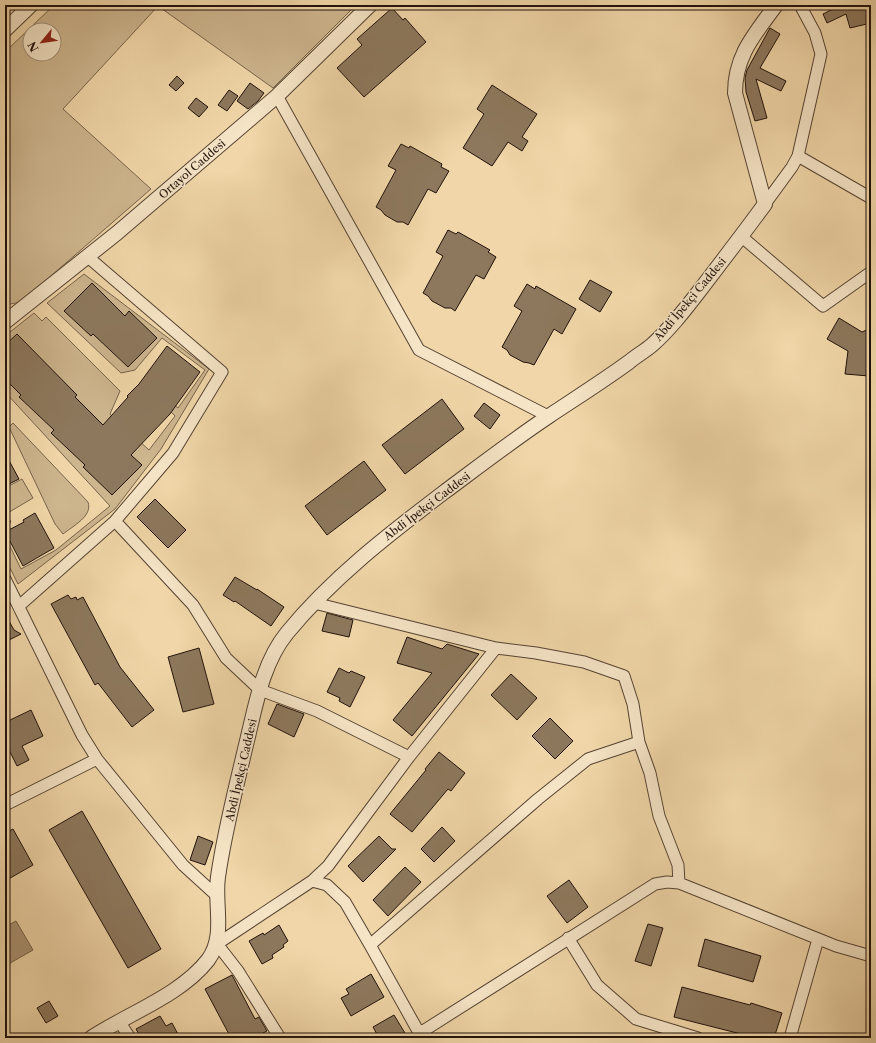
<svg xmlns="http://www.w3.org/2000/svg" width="876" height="1043" font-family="'Libre Caslon Text',serif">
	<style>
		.green { fill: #cdb58d; stroke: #77644c; fill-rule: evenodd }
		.water { fill: #aa9373; stroke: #735f49 }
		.building { fill: #8d785d; stroke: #21120b }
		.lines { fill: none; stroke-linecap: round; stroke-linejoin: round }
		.minor-casing { stroke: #554332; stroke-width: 13 }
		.tertiary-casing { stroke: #554332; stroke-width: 16 }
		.minor { stroke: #f5e4c6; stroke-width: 11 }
		.tertiary { stroke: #f5e4c6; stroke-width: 14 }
		.labels { text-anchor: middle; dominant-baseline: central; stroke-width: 3; stroke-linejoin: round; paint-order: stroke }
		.street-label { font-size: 11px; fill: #21120b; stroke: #f5e4c6 }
	</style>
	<rect width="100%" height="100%" fill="#f0d6a8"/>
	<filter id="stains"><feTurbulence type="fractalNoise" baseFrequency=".005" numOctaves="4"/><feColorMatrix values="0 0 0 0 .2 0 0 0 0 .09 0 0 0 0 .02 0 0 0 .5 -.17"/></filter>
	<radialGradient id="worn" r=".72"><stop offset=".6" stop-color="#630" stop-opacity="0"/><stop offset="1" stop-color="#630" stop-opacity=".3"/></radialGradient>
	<!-- green -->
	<path class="green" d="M54,5H356L273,88L158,6L63,109L151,189L21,302L5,305V52ZM30,30H54V54H30Z
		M84,274L209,369L161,449L115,509L18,584L5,558V536L21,569L56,550L110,506L5,392V336L34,313L42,321L46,317L120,391L110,414L149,450L175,416L142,383L144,379L178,408L205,370L162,338L135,370L121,373L47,303Z
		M13,423L88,502C93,516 73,526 63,534L55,524L9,427Z
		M22,479L33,498L6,514L11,522L5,525V488Z"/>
	<!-- water -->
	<path class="water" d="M16,921L33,950L5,966V927Z"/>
	<!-- building -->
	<path class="building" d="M841,5H864L860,7L866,9L871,8V23L850,28L846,14L827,23L823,14Z
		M392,8L403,20L405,18L426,42L364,97L337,68L362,45L357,39Z
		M770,28L780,34L760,68L786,81L781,91L756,79L767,118L755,121L746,92L745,78L747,70Z
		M177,76L184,83L176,91L169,85Z
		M250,83L264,93L258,101L248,109L237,101Z
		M492,85L537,114L522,137L528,141L522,151L508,142L492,166L463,148L484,114L477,109Z
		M229,90L238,96L227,111L218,105Z
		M196,98L208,107L199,117L188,108Z
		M401,144L409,148L410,146L442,164L441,167L449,171L436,193L428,189L408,225L403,222H397L385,215L381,210L376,207L396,170L388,166Z
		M448,230L456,234L458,232L490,250L488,252L496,257L484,279L476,275L455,311L451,308H445L432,301L428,296L423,293L443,256L436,252Z
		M590,280L612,292L600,312L579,299Z
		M92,283L125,316L129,311L157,338L128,367L93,334L91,336L64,311Z
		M527,284L535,289L536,286L576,309L562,334L554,329L534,365L529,363L523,362L510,355L507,350L502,347L522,311L514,306Z
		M839,318L862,332L871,328V352L869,376L845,374L848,351L827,339Z
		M17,334L77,395L75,397L103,425L128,397L127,396L139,384L167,346L200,372L170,414L131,455L142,465L112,495L83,467L85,465L51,433L54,430L19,397L21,395L5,379V345Z
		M442,399L464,429L405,474L382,445Z
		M484,403L500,415L490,429L474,416Z
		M5,453L19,479L5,486Z
		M364,461L386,490L327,535L305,506Z
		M155,499L186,530L168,548L137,517Z
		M35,513L54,548L23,566L5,532L24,522L23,520Z
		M235,577L257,590V589L284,607L271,626L235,601L234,602L223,595Z
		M68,595L71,599L76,597L77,600L83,597L120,667L154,710L132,727L98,683L95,685L51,604Z
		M327,613L353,620L349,637L322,631Z
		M5,614L14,630L21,634L5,642Z
		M407,637L442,649L447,644L479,654L412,736L393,720L432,673L397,663Z
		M199,648L214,704L183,712L168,657Z
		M339,668L349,673L351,671L365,677L350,707L339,701L340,698L327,692Z
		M511,674L537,698L517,720L491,695Z
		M277,704L304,714L294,737L268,724Z
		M31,710L43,736L22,746L29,760L17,766L5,742L10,720Z
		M550,718L573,741L555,759L532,736Z
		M439,752L465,773L451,791L448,789L412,832L390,814L426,770L425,769Z
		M82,811L161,949L128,968L49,830Z
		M442,827L455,841L434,862L421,849Z
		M13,829L33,865L5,881V833Z
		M198,836L213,842L205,865L190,860Z
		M379,836L392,849H396L363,882L348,866Z
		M405,867L421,882L388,916L373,900Z
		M569,880L588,907L567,923L547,896Z
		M648,924L663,928L651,966L635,961Z
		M279,925L288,941L283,945L284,947L272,955L273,958L262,964L249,941L263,933L264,935Z
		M705,939L761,956L753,982L698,966Z
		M371,974L384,997L351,1016L341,998L349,994L346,989Z
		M232,975L255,1019L259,1017L267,1031L263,1033L265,1038H231L205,989Z
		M682,987L750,1005L751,1003L782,1013L774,1038H747L740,1036L741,1034L674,1017Z
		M49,1001L58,1016L46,1023L37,1008Z
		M394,1015L408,1038H379L373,1027Z
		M160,1016L166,1026L172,1023L180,1038H141L136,1029Z"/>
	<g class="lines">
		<!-- minor casing -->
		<g class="minor-casing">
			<path id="minor" d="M277,96L419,350L548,416
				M798,156L871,198
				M765,204L792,167L798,156L821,54L815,33L800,5
				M742,237L823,306L871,272
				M88,257L222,372L173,453L115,521
				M5,579L82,735L97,759L183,865L217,896
				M19,606L115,521L193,605L226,658L260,690L317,711L409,757L496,648L314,603
				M496,648L536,653L584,662L624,676L633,704L639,742L650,773L659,816L678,865L679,883
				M5,805L97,759
				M312,881L328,866L409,757
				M568,938L597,985L636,1019L698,1038
				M370,945L538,799L588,759L639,742
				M119,1021L130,1038
				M420,1033L655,884L667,882L679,883L836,946L871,956
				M280,1038L238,971L217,944L312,881L327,885L345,902L370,945L422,1038
				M790,1038L818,939"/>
		</g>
		<!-- tertiary casing -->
		<g class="tertiary-casing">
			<path id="tertiary" d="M5,30L31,5
				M5,322L117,233L277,96L370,5
				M91,1038C127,1014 181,995 208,960C226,936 214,904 218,877C224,834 235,792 245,749C255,710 261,665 287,633C332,578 388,535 443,493C478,467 513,440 549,416C576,398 603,381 629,362C636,356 645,351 652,345C669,330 683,312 697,294C720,264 743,234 765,204L735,93C735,55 755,34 776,5"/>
		</g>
		<!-- minor -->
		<use href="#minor" class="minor"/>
		<!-- tertiary -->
		<use href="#tertiary" class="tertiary"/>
	</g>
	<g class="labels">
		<!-- street labels -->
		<g class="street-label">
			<text transform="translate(192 169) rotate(-41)">Ortayol Caddesi</text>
			<text transform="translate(690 299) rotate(-50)">Abdi İpekçi Caddesi</text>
			<text transform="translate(427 506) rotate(-37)">Abdi İpekçi Caddesi</text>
			<text transform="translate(241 770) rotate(-77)">Abdi İpekçi Caddesi</text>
		</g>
	</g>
	<!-- margin -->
	<rect width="876" height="1043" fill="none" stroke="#f0d6a8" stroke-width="20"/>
	<rect x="6" y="6" width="864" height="1031" fill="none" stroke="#21120b" stroke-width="2"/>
	<rect x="10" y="10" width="856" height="1023" fill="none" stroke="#21120b"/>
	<!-- north arrow -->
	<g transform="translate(42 42) rotate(241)"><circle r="19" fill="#f5e4c6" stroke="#a0907b"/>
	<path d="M0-3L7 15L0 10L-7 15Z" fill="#8f2418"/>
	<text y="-6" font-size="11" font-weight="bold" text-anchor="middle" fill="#21120b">N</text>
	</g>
	<rect width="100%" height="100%" filter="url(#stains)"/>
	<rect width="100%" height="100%" fill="url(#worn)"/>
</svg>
